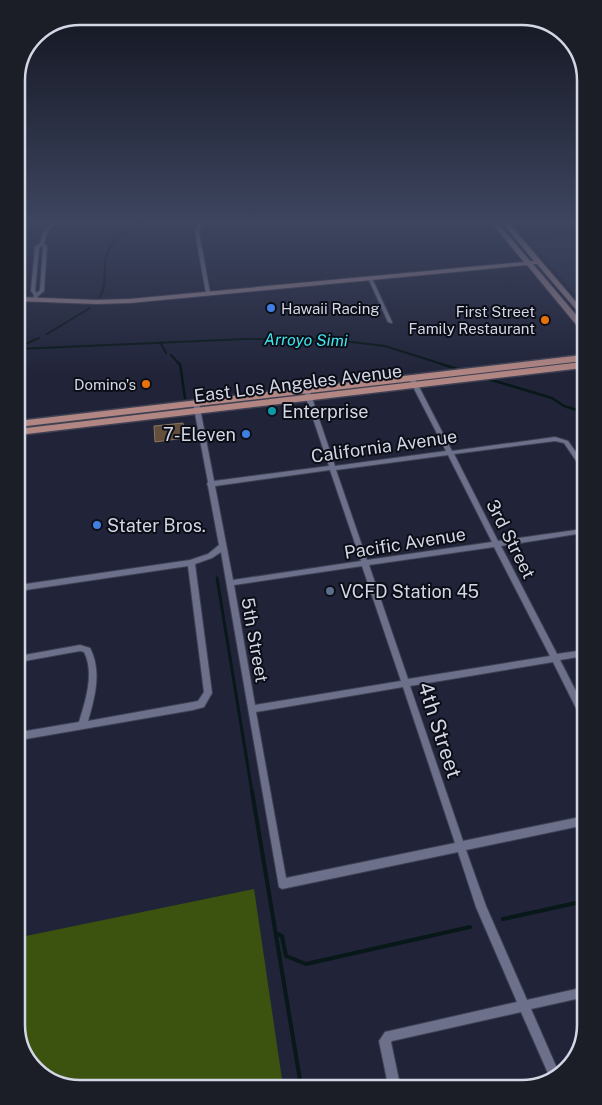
<svg xmlns="http://www.w3.org/2000/svg" width="602" height="1105" font-family="'Public Sans',sans-serif">
	<style>
		.built { fill: #282c47 }
		.green { fill: #3b530e }
		.lines { fill: none; stroke-linecap: round; stroke-linejoin: round }
		.stream-far3 { stroke: #081718; stroke-width: 2 }
		.stream-far2 { stroke: #081718; stroke-width: 2.5 }
		.stream-far1 { stroke: #081718; stroke-width: 3 }
		.stream { stroke: #081718; stroke-width: 4 }
		.building { fill: #644f3c; stroke: #8a7460 }
		.street-casing { stroke: #3f4153; stroke-width: 2 }
		.secondary-casing { stroke: #3f4153; stroke-width: 2 }
		.primary-casing { stroke: #3f4153; stroke-width: 3 }
		.street { fill: #6c708a; fill-rule: evenodd }
		.secondary { fill: #8f7b86; fill-rule: evenodd }
		.primary { fill: #b28682; fill-rule: evenodd }
		.shop-dot { fill: #3f7fe0; stroke: #0c0e17; stroke-width: 2 }
		.food-dot { fill: #e8710a; stroke: #0c0e17; stroke-width: 2 }
		.culture-dot { fill: #0f9aa8; stroke: #0c0e17; stroke-width: 2 }
		.service-dot { fill: #5c6f8a; stroke: #0c0e17; stroke-width: 2 }
		.labels { text-anchor: middle; dominant-baseline: central; stroke-width: 4; stroke-linejoin: round; paint-order: stroke }
		.far-poi-label { font-size: 15px; fill: #d3d6e4; stroke: #0c0e17; text-anchor: end }
		.far-water-label { font-size: 16px; font-style: italic; fill: #3ee6ee; stroke: #0c0e17 }
		.street-label { font-size: 18px; fill: #d3d6e4; stroke: #0c0e17 }
		.poi-label { font-size: 18px; fill: #d3d6e4; stroke: #0c0e17; text-anchor: start }
		.near-street-label { font-size: 21px; fill: #d3d6e4; stroke: #0c0e17 }
		.rim { fill: none; stroke: #d3d6e4; stroke-width: 2.5 }
	</style>
	<rect width="100%" height="100%" fill="#212439"/>
	<!-- built -->
	<path class="built" d="M582,237V302L529,241Z"/>
	<!-- green -->
	<path class="green" d="M254,889L283,1086L76,1089L44,1078L21,1050V937Z"/>
	<g class="lines">
		<!-- stream-far3 -->
		<path class="stream-far3" d="M100,297C106,286 104,277 105,266C105,243 124,232 141,221
			M47,334L90,308
			M160,342L166,353
			M18,347L39,338
			M18,349L245,339H326L385,346L445,365
			M171,355L180,365"/>
		<!-- stream-far2 -->
		<path class="stream-far2" d="M180,364L185,398
			M441,364L461,370
			M485,378L552,398L564,406L583,412"/>
		<!-- stream-far1 -->
		<path class="stream-far1" d="M217,578L252,792"/>
		<!-- stream -->
		<path class="stream" d="M252,791L301,1086
			M503,919L585,901
			M276,933L282,936L286,956L306,964L470,927"/>
	</g>
	<!-- building -->
	<path class="building" d="M183,423L185,438L155,442L154,426Z"/>
	<g class="lines">
		<!-- street casing -->
		<g class="street-casing">
			<path id="street" d="M53,221H57L47,233L44,244L47,246L44,291L38,296L37,299L35,300L33,299L34,295L31,291L35,247L40,243L43,233ZM42,246H43L40,290L37,293L35,291L39,248Z
				M199,221H203L199,232L210,293L208,294L206,293L195,232Z
				M368,277L372,278L392,322V323L388,322L368,278Z
				M411,375L414,377L452,451L555,437L568,441L583,462V469L581,468L564,443L555,441L454,454L498,541L583,529V533L501,546L557,654L584,650V656L560,660L584,707V719L581,718L553,662L410,686L463,841L585,816V825L466,850L486,906L527,1000L585,987V997L531,1009L559,1073L551,1080L521,1012L392,1041L391,1042L400,1085H388L379,1041L385,1032L517,1002L476,907L458,852L282,889L279,887L221,552L212,558L195,564L212,693L204,707L193,710L20,740V732L79,722C85,702 95,673 84,652L80,651L19,662V656L80,645L90,648C102,671 95,697 88,721L193,702L198,701L204,692L188,566L19,591V585L190,560L208,554L219,545L208,486L207,484L208,482L193,403L194,402L196,401L199,403L214,481L329,466L303,389L306,387L309,389L335,466L446,451L408,377ZM448,455L492,542L367,560L336,470ZM330,470L361,561L233,580L215,486ZM494,547L550,656L408,679L369,565ZM362,566L401,681L255,705L234,585ZM403,687L455,843L286,878L256,712Z"/>
		</g>
		<!-- secondary casing -->
		<g class="secondary-casing">
			<path id="secondary" d="M490,221H496L530,261H534L501,221H507L582,309V315L580,314L537,264H533L582,322V328H579L527,265L130,303L96,304L17,301V297L96,300L130,299L524,262Z"/>
		</g>
		<!-- primary casing -->
		<g class="primary-casing">
			<path id="primary" d="M582,355V361L18,427V421Z
				M582,362V368L18,435V429Z"/>
		</g>
		<!-- street -->
		<use href="#street" class="street"/>
		<!-- secondary -->
		<use href="#secondary" class="secondary"/>
		<!-- primary -->
		<use href="#primary" class="primary"/>
	</g>
	<!-- sky -->
	<linearGradient id="sky" x2="0" y2="1"><stop stop-color="#12141f"/><stop offset="0.59" stop-color="#3d455f"/><stop offset="1" stop-color="#3d455f" stop-opacity="0"/></linearGradient>
	<rect width="602" height="376" fill="url(#sky)"/>
	<!-- markers -->
	<g class="shop-dot">
		<circle cx="271" cy="308" r="5"/>
		<circle cx="246" cy="434" r="5"/>
		<circle cx="97" cy="525" r="5"/>
	</g>
	<g class="food-dot">
		<circle cx="545" cy="320" r="5"/>
		<circle cx="146" cy="384" r="5"/>
	</g>
	<circle class="culture-dot" cx="272" cy="411" r="5"/>
	<circle class="service-dot" cx="330" cy="591" r="5"/>
	<g class="labels">
		<!-- far-poi labels -->
		<g class="far-poi-label">
			<text x="281" y="308" text-anchor="start">Hawaii Racing</text>
			<text x="535" y="311">First Street<tspan x="535" dy="17">Family Restaurant</tspan></text>
			<text x="136" y="384">Domino's</text>
		</g>
		<!-- far-water labels -->
		<g class="far-water-label">
			<text transform="translate(306 340) rotate(1)">Arroyo Simi</text>
		</g>
		<!-- street labels -->
		<g class="street-label">
			<text transform="translate(298 383) rotate(-7)">East Los Angeles Avenue</text>
			<text transform="translate(384 446) rotate(-8)">California Avenue</text>
			<text transform="translate(511 539) rotate(63)">3rd Street</text>
			<text transform="translate(405 543) rotate(-9)">Pacific Avenue</text>
			<text transform="translate(255 640) rotate(80)">5th Street</text>
		</g>
		<!-- poi labels -->
		<g class="poi-label">
			<text x="282" y="411">Enterprise</text>
			<text x="236" y="434" text-anchor="end">7-Eleven</text>
			<text x="107" y="525">Stater Bros.</text>
			<text x="340" y="591">VCFD Station 45</text>
		</g>
		<!-- near-street labels -->
		<g class="near-street-label">
			<text transform="translate(440 730) rotate(72)">4th Street</text>
		</g>
	</g>
	<!-- crop -->
	<path d="M0 0H602V1105H0ZM80 25H522A55 55 0 0 1 577 80V1025A55 55 0 0 1 522 1080H80A55 55 0 0 1 25 1025V80A55 55 0 0 1 80 25Z" fill="#1c1e27" fill-rule="evenodd"/>
	<path class="rim" d="M80 25H522A55 55 0 0 1 577 80V1025A55 55 0 0 1 522 1080H80A55 55 0 0 1 25 1025V80A55 55 0 0 1 80 25Z"/>
</svg>
